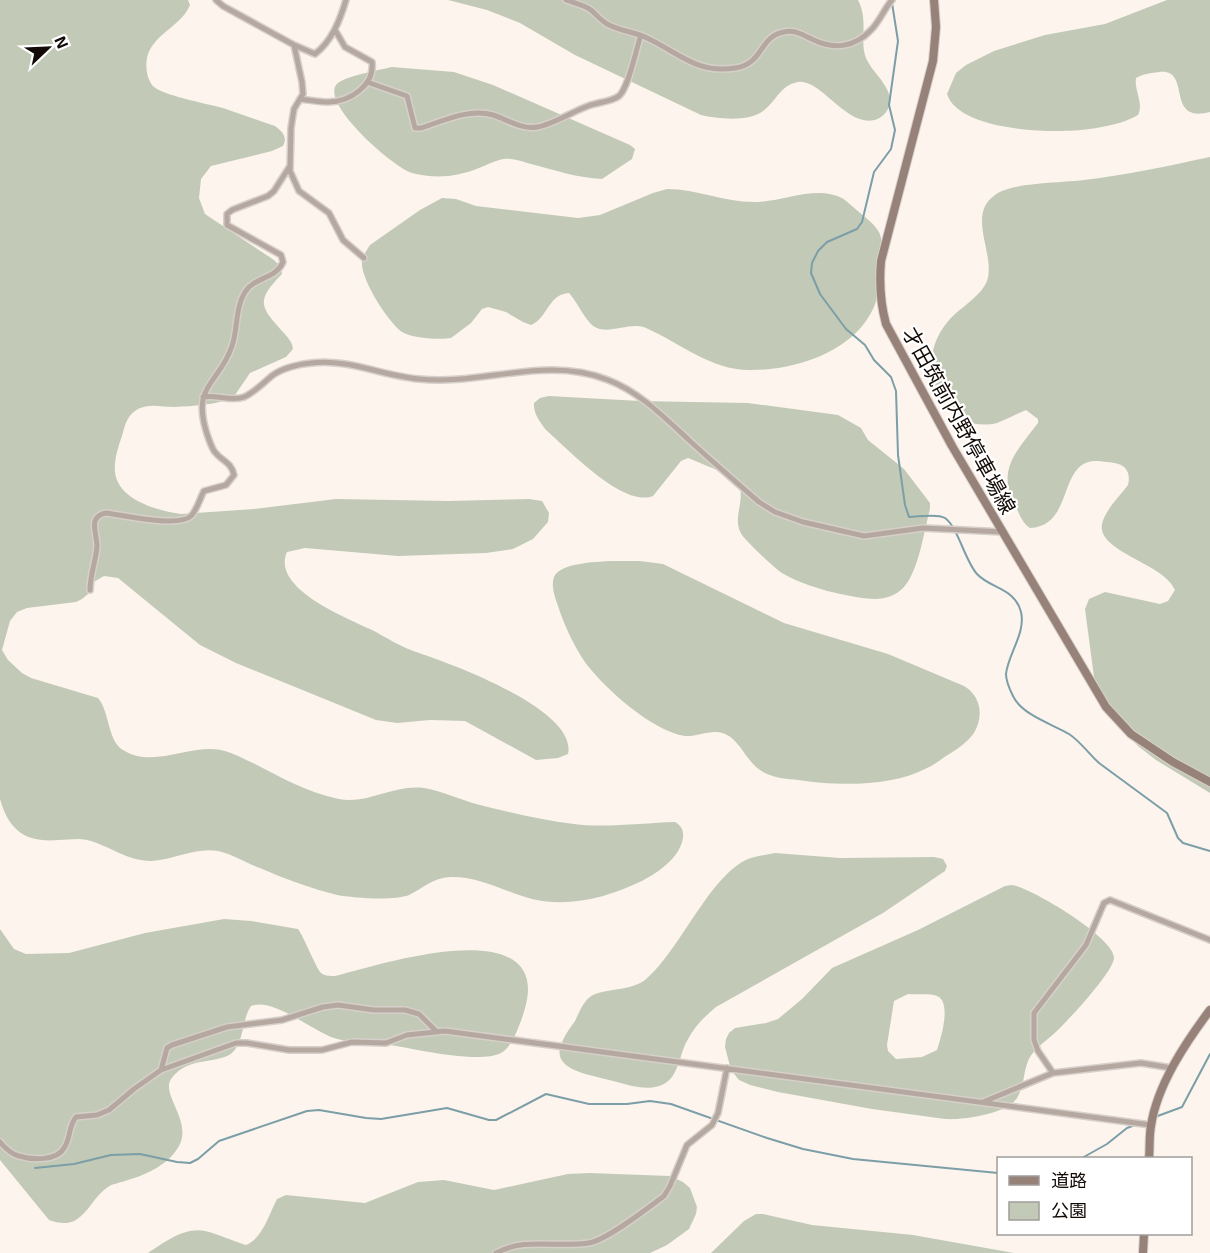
<svg xmlns="http://www.w3.org/2000/svg" width="1210" height="1253" font-family="'Exo 2','Noto Sans JP',sans-serif">
	<style>
		.green { fill: #c2cab7; fill-rule: evenodd }
		.lines { fill: none; stroke-linecap: round; stroke-linejoin: round }
		.stream { stroke: #7b9ea7; stroke-width: 2 }
		.minor-casing { stroke: #d7cfc9; stroke-width: 8 }
		.secondary-casing { stroke: #d7cfc9; stroke-width: 10 }
		.minor { stroke: #b5a8a1; stroke-width: 5 }
		.secondary { stroke: #968279; stroke-width: 8 }
		.labels { text-anchor: middle; dominant-baseline: central; stroke-width: 4.5; stroke-linejoin: round; paint-order: stroke }
		.street-label { font-size: 21px; fill: #110a06; stroke: #fff }
	</style>
	<rect width="100%" height="100%" fill="#fdf4ee"/>
	<!-- green -->
	<path class="green" d="M0,0H188L190,5C182,25 156,33 148,54C145,63 146,77 152,85C159,95 209,104 223,108C240,114 258,120 275,126C282,131 288,137 283,146L272,151L211,166L201,179L199,198L205,214L274,260L281,267L282,274C256,301 259,306 284,333C288,338 292,341 293,349L286,357L250,373L233,398C214,405 194,406 174,407C161,407 150,403 138,409C127,415 125,425 122,436C118,447 114,460 115,472C118,500 158,511 181,514L254,509L336,499L448,501L529,499L542,501L549,513L548,522L533,539L513,549L486,553L398,556L305,548L287,552C271,588 345,617 370,629C386,637 402,648 419,653C452,664 578,710 568,754L558,758L536,760L465,721L430,720L397,723L376,720L236,663L200,645L118,578L104,576L92,583L88,594L82,599L76,602L27,608L17,612L10,621L2,650L8,660L22,673L31,678L98,698C110,712 107,740 123,750C153,769 190,744 221,750C234,753 244,759 255,764C282,778 309,793 339,799C366,805 394,784 424,788C441,791 459,799 476,804C508,812 541,820 574,824C603,828 645,823 675,822C692,831 679,854 668,863C661,870 651,876 642,881C608,897 570,908 532,899C505,892 479,876 450,877C433,878 423,888 409,895C393,901 354,898 337,895C310,888 285,879 260,868C246,863 232,854 218,851C196,847 173,860 151,861C127,861 108,845 87,840C78,838 68,840 59,840C26,843 9,831 0,799Z
		M448,0H858C869,21 859,41 866,58C872,72 887,82 890,98C891,105 887,113 881,117C852,136 822,78 798,82C780,85 776,102 763,111C749,122 718,119 701,115L575,55L520,23L487,10Z
		M1167,0H1210V112C1164,124 1193,68 1159,72C1151,73 1143,74 1136,78C1134,91 1144,103 1138,115C1125,123 1105,127 1089,129C1057,134 959,132 947,94L956,73L966,65L994,51L1045,35L1105,24Z
		M392,67L454,72L493,85L630,145L635,149L632,159L602,179C578,178 554,170 531,164C523,162 513,158 504,159C496,160 487,165 479,168C457,177 435,179 412,173C393,167 322,105 336,85C343,76 380,70 392,67Z
		M1210,157V793L1156,760L1138,746L1125,732L1105,700L1094,677L1085,609L1089,599L1105,592L1160,604L1168,601L1175,590C1164,563 1097,552 1102,524C1105,510 1120,496 1128,485C1130,478 1129,469 1121,465C1115,462 1105,462 1098,461C1057,459 1075,526 1030,528C1022,523 1019,513 1015,505C996,469 1017,451 1038,423V419L1026,410C1016,414 1007,419 997,423C978,428 955,421 944,405C924,374 928,339 955,314C965,305 982,294 987,281C996,254 966,215 995,195C1012,182 1062,183 1084,180C1126,175 1168,166 1210,157Z
		M667,189C698,189 726,203 757,202C784,201 817,185 842,198C848,202 854,208 859,212C885,233 883,235 880,267C879,280 879,295 874,307C854,352 796,370 751,370C712,371 680,343 646,328C629,320 604,339 590,323C582,314 577,302 569,293C548,294 548,318 531,325L523,322L506,312L488,307L482,309L471,323L451,338C440,340 413,338 404,333C390,326 360,278 362,262C363,255 367,250 370,245L420,210L442,198L456,199L476,206L578,218L600,215L653,193Z
		M549,396L640,401L748,403L838,415L861,428L868,440L904,469L930,503V509C924,531 919,570 904,587C897,595 886,599 875,599C850,598 804,587 782,573C775,569 747,542 742,535C730,517 749,499 736,478L693,460L688,458L681,461L653,496C623,508 568,449 546,430C540,422 533,413 534,403L540,398Z
		M609,561H640L663,564L784,623L888,654L964,686C981,696 984,716 974,733C967,743 956,750 946,756C940,760 934,765 927,768C892,787 836,786 798,780C788,779 776,778 767,774C746,765 742,741 725,734C712,728 698,737 685,736C652,731 607,690 587,665C576,650 566,629 560,612C557,602 550,588 554,577C560,563 595,562 609,561Z
		M775,853L840,858L934,857L943,859L947,866L945,871L883,913L716,1007C704,1017 694,1027 687,1041C680,1053 679,1073 667,1082C650,1094 626,1084 609,1080C593,1075 551,1071 561,1045C564,1036 570,1028 575,1021C579,1013 584,999 593,995C609,988 630,991 645,980C680,951 709,876 748,859C756,856 766,855 775,853Z
		M1012,885C1032,888 1113,937 1114,957C1115,970 1070,1018 1059,1029C1050,1038 1039,1045 1032,1054C1021,1068 1027,1093 1011,1104C997,1115 962,1120 945,1119L872,1109L778,1092L750,1085L739,1080L731,1070L725,1047L726,1039L729,1033L735,1028L766,1023L778,1019L802,999L832,968L918,930L1005,886ZM908,994C917,995 929,993 937,996C952,1002 941,1038 937,1050L922,1057L896,1059L888,1051L887,1045L894,1001Z
		M224,919L251,921L298,929C305,939 316,968 321,973C325,976 330,976 335,976C374,966 496,927 523,970C532,985 527,1003 522,1018C518,1029 511,1048 501,1053C478,1065 407,1047 379,1043C365,1041 348,1043 334,1038C313,1031 272,997 251,1006C242,1019 244,1041 233,1052C220,1065 188,1055 171,1079C161,1094 191,1120 180,1144C170,1165 145,1175 125,1181C119,1183 112,1184 108,1187C95,1195 89,1212 76,1220C67,1225 58,1223 49,1220L0,1160V929L14,949L26,954L69,953L145,933Z
		M589,1173L670,1176L683,1182L690,1188L697,1207L696,1214L689,1229L667,1245L650,1253H148C165,1242 184,1227 205,1231C219,1234 232,1241 246,1245C263,1238 269,1214 277,1199L286,1195L365,1203L418,1182L444,1180L494,1190L568,1174Z
		M756,1214H763L812,1225L913,1235L1014,1253H711L744,1221Z"/>
	<g class="lines">
		<!-- stream -->
		<path class="stream" d="M892,3L898,41L889,105L895,130L891,149L874,172L862,222L857,229L827,242L818,251L812,263L811,273L820,294L846,329L865,345L874,360L891,377L896,391L898,455L905,505L909,517C918,517 937,513 945,518C958,527 965,561 977,574C991,589 1015,588 1021,612C1026,633 1008,654 1006,674C1006,680 1010,690 1013,696C1022,715 1052,724 1069,734C1081,742 1088,753 1099,763L1167,813L1178,838L1183,843L1210,851
			M1155,1117L1182,1107L1210,1054
			M1082,1158L1107,1144L1127,1128L1135,1125
			M35,1168L74,1164L111,1155L140,1154L177,1162L190,1163L198,1159L219,1141L307,1111L319,1110L366,1118L381,1119L447,1108L489,1120H496L546,1094L589,1104H627L650,1101L671,1104L767,1138L803,1149L853,1159L998,1173"/>
		<!-- minor casing -->
		<g class="minor-casing">
			<path id="minor" d="M216,0L223,6L294,45L315,54C332,41 340,20 346,0
				M566,0C574,3 584,5 591,10C597,15 601,21 609,25C621,31 635,32 647,38C679,53 697,74 735,68C764,64 759,36 784,32C795,29 804,36 814,40C834,50 855,47 871,30C880,21 884,9 892,0
				M294,45L302,82L303,94L294,109L291,128L290,171L299,191L329,213L343,240L364,258
				M367,82L407,96L415,128H421C443,121 469,108 493,115C506,119 522,130 537,127C551,125 574,111 588,106C598,102 611,102 619,96C629,87 636,49 641,35
				M300,99C309,100 319,102 328,102C350,102 375,85 372,62L345,47L335,30
				M203,397C216,394 231,402 244,397C255,392 263,383 273,375C283,368 299,364 311,363C347,358 383,376 419,379C482,386 545,355 608,380C640,392 666,419 691,442C713,462 736,482 759,502L775,512L803,522L864,536L923,528L1003,532
				M90,590C90,574 96,561 97,546C97,538 93,528 95,521C97,516 101,514 106,513C123,515 178,528 191,516C197,510 200,498 204,491L226,485L234,475C231,461 222,462 214,451C211,446 209,440 207,434C191,384 219,385 232,346C238,329 235,308 245,292C254,277 276,279 283,262L281,255L227,225V214L232,210L268,196L274,191L290,166
				M161,1070L167,1048L172,1045L227,1027L282,1020L323,1007L338,1005L374,1010H405L419,1014L437,1032
				M1053,1073L1038,1051L1034,1040V1013L1086,945L1104,903L1110,900L1210,940
				M983,1102L1053,1073L1141,1063L1172,1068
				M0,1142C5,1148 11,1154 19,1156C32,1160 57,1161 64,1148C71,1138 68,1127 76,1117L97,1115L109,1110L134,1089L161,1070L236,1043H247L289,1050H322L352,1042L386,1043L407,1035L445,1031L1151,1125
				M496,1253C525,1237 557,1248 589,1243C607,1240 648,1208 664,1196L670,1186L687,1145L712,1125L718,1113L727,1068"/>
		</g>
		<!-- secondary casing -->
		<g class="secondary-casing">
			<path id="secondary" d="M934,0L936,27L933,61L881,261C879,284 880,302 886,324L952,446L1106,707L1131,734L1173,762L1210,782
				M1149,1158C1150,1148 1149,1136 1151,1126C1157,1085 1186,1042 1210,1010
				M1143,1253L1144,1234"/>
		</g>
		<!-- minor -->
		<use href="#minor" class="minor"/>
		<!-- secondary -->
		<use href="#secondary" class="secondary"/>
	</g>
	<g class="labels">
		<!-- street labels -->
		<g class="street-label">
			<text transform="translate(960 420) rotate(61)">才田筑前内野停車場線</text>
		</g>
	</g>
	<!-- legend -->
	<rect x="997" y="1157" width="195" height="78" fill="#ffffff" stroke="#a09d9b" stroke-width="1.5"/>
	<rect x="1009" y="1176" width="30" height="9" fill="#968279" stroke="#a09d9b" stroke-width="1.5"/>
	<text x="1051" y="1187" font-size="18" fill="#110a06">道路</text>
	<rect x="1009" y="1202" width="30" height="18" fill="#c2cab7" stroke="#a09d9b" stroke-width="1.5"/>
	<text x="1051" y="1217" font-size="18" fill="#110a06">公園</text>
	<!-- north arrow -->
	<g transform="translate(48 48) rotate(67)" stroke="#ffffff" stroke-width="4.5" paint-order="stroke">
	<path d="M0-4.5L10 22L0 15L-10 22Z" fill="#110a06"/>
	<text y="-9" font-size="16" font-weight="bold" text-anchor="middle" fill="#110a06">N</text>
	</g>
</svg>
